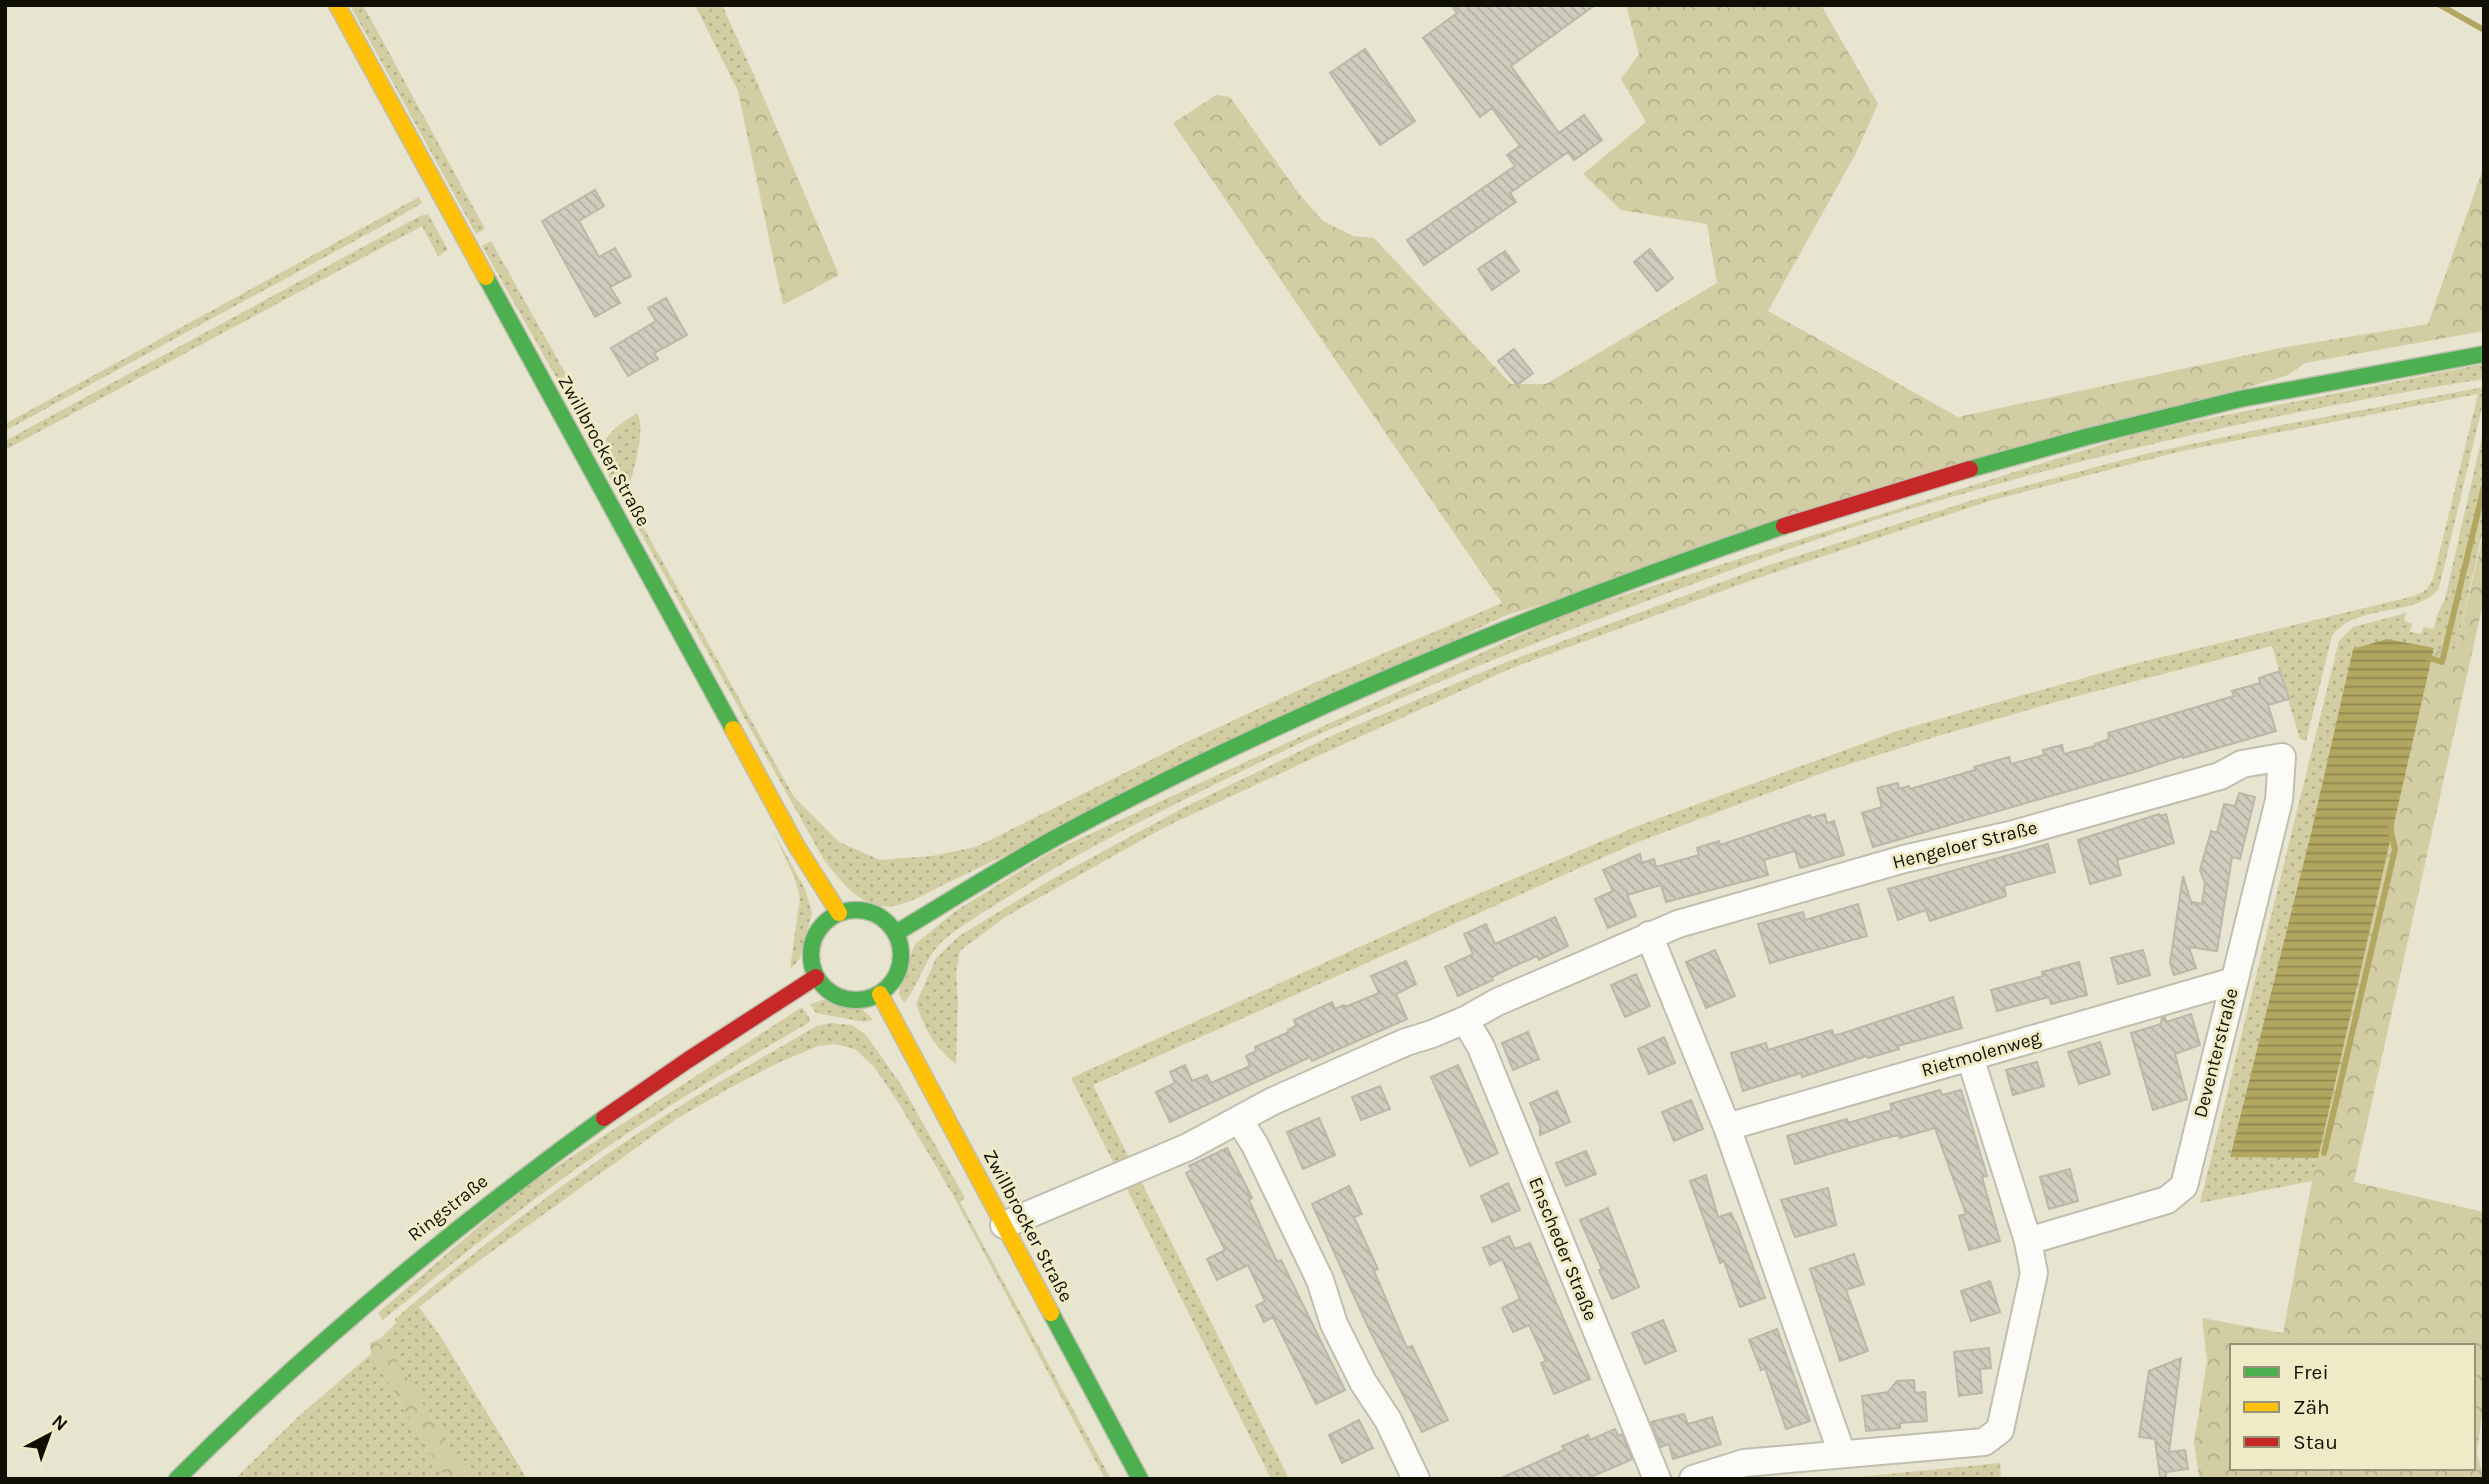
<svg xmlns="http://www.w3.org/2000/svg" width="2489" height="1484" font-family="Karla,sans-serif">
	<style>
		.grass { fill: url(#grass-dots) }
		.forest { fill: url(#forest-crowns); fill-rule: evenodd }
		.water { fill: url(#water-rules) }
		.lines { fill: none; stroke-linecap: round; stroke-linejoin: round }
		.stream { stroke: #b1a761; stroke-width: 6 }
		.building { fill: url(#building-back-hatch); stroke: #bab8a8; stroke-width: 2 }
		.street-casing { stroke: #c0bfaf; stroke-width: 30 }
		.fast-casing { stroke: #c0bfaf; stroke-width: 19 }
		.slow-casing { stroke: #c0bfaf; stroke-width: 19 }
		.jam-casing { stroke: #c0bfaf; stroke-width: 19 }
		.street { stroke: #fbfbf8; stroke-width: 26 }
		.fast { stroke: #4caf50; stroke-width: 16 }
		.slow { stroke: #ffc107; stroke-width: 16 }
		.jam { stroke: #c62828; stroke-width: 16 }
		.labels { text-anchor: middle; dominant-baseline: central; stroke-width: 6; stroke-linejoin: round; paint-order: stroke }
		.street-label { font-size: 19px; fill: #100f04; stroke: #f0ebc7 }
	</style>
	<defs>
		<pattern id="grass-dots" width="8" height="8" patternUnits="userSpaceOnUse" patternTransform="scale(1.75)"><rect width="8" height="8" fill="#d3cda3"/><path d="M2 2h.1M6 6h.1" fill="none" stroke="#b4af8b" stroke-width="1.8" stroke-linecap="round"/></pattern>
		<pattern id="forest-crowns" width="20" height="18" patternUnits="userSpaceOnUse" patternTransform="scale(1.75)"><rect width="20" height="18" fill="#d3cda3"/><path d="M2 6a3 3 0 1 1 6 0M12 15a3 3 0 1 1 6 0" fill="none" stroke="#b4af8b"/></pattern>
		<pattern id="water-rules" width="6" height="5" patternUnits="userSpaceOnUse" patternTransform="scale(1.75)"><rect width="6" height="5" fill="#b1a761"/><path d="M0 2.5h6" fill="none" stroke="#8f864e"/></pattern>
		<pattern id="building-back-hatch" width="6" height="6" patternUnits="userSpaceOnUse" patternTransform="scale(1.75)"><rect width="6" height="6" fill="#d0cdbe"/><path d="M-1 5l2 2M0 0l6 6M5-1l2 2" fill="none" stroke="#b2afa2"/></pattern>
	</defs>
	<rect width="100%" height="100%" fill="#e7e4d0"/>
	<!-- grass -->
	<path class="grass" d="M350,5H363L485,229L476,234Z
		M695,5H722L757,82L738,91Z
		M419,197L422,203L395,219L5,431V424Z
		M428,214L448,250L438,256L422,226L5,450V441L420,216Z
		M491,241L593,422L579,418L482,246Z
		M2484,364V379C2299,408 2114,449 1934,502C1837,530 1742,566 1647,601C1506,653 1367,709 1232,776C1157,813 1081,850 1011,895C989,909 966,922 946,938C924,956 921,983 904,1003L899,994L901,980L915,944L957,910L1051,852L1570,612L2145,431Z
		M2484,387V399L2439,588C2418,618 2357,602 2332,636L2306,741L2300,739L2272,646L2066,699L1938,736L1825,772L1638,842L1093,1085L1129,1158L1114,1164L1071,1078L1443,909L1635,827L1897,731L2133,664L2414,596L2426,590L2433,579L2478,394L2182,451L1989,501L1755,579L1512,668L1322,754L1165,827L1005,917L960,951L956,973L958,1000L956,1064C933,1046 926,1030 916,1004L936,958L959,936L1054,878L1185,807L1331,736L1509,661L1754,570L1976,499L2145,454L2266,428Z
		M637,413C647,430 632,477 626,496L794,797L839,842L880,860L932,856L976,847L1189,741L1314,683L1502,603L1504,616L943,885C929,892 914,901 898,905C865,914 842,883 824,860L600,460C602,435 617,426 637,413Z
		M2484,428V525L2455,653L2434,648L2353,649L2312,829L2230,1156L2318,1158L2312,1181L2200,1203L2339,641L2353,627L2406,613L2404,621L2412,624L2410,632L2421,634L2424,627L2434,629L2437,615L2445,599Z
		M773,831L805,889L812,913L799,960L790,969L800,898L795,879Z
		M829,998L860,1007L873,1020L864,1022L821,1014L815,1012L810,1004Z
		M802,1007L809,1017L810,1022C736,1065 663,1108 593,1157C520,1208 451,1264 383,1320L378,1313L525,1187Z
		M830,1023L852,1025L866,1035L902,1086L965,1198L960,1202L1111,1479H1105L954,1197L898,1102L875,1068L855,1049L835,1044L818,1046L782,1061L737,1084L676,1119L469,1268L419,1307L441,1337L527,1479H470L381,1338L396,1323L395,1319C488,1239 588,1163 693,1098C734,1073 776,1050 817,1026Z
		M1139,1177L1289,1479H1271L1124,1183Z
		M371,1354L446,1479H235L299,1416Z
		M2000,1463L2001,1479H1837Z"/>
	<!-- forest -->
	<path class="forest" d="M1626,5H1821L1878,104L1856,153L1768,311L1958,417L2280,348L2428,324L2484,166V331L2305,363L2288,375L1504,616L1502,603L1173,123L1216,95L1230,97L1299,194L1323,221L1353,236L1374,238L1511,384H1546L1717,283L1707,224L1621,210L1583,174L1646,122L1621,79L1639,54Z
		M757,82L839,275L783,305L738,91Z
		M2484,531V599L2354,1182L2484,1212V1399L2477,1454L2484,1479H2190L2199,1477L2194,1442L2207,1361L2202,1318L2283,1333L2312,1181L2434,648L2455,653ZM2232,1346H2473V1468H2232Z
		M381,1338L387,1346L470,1479H446L371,1354L370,1343Z"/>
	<!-- water -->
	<path class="water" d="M2387,639L2434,648L2318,1158L2230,1157L2312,829L2353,649Z"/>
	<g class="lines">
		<!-- stream -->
		<path class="stream" d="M2440,5L2484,30
			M2426,657L2442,662L2484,487
			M2324,1153L2395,849L2390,828"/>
	</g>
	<!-- building -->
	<path class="building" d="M1451,5H1595L1511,66L1559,133L1584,115L1602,140L1574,160L1568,152L1510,193L1516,202L1424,265L1407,240L1515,166L1507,155L1520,146L1492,108L1480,117L1423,38L1457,13Z
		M1365,49L1415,121L1380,145L1330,73Z
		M595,190L604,206L579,221L599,257L615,248L631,276L610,287L620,303L595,317L542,221Z
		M1650,249L1673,278L1657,291L1634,262Z
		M1505,251L1519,271L1492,290L1478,269Z
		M666,298L687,335L654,353L658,359L628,376L611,348L656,321L648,308Z
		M1514,349L1533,373L1517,385L1498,361Z
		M2280,671L2289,699L2268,705L2276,731L2183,758V756L2138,771L1873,847L1862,813L1882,807L1877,788L1898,783L1899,789L1909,786L1910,789L1975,770L1974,767L2009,757L2011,764L2044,755L2043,750L2062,745L2064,754L2095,746V744L2109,739L2108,733L2234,696L2232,691L2260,683L2259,678Z
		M2239,793L2255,797L2240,859L2232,857L2217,951L2189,947L2196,968L2174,975L2170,963L2183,876L2192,905V902L2202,904L2205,883L2200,870L2211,831L2217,833L2224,804L2235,806Z
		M1825,814L1827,823L1834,821L1844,855L1800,868L1795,851L1764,860L1768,875L1666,902L1661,885L1627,895L1636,916L1608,928L1595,899L1613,891L1603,870L1640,854L1642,863L1654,859L1656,867L1699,855L1697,848L1719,841L1720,845L1810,815L1811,818Z
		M2159,814L2160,816L2166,814L2174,843L2117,860L2121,875L2090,884L2078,840Z
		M2048,844L2055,872L2004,886L2006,896L1930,921L1926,910L1898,920L1888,889Z
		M1858,904L1867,936L1770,963L1758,924L1803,912L1805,920Z
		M1555,917L1568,946L1539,960L1537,956L1508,969L1492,977L1493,980L1458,996L1445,967L1473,954L1464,934L1486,924L1495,944Z
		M1715,950L1735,996L1706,1008L1686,962Z
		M2143,950L2150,975L2118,984L2111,958Z
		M1406,961L1416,984L1396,994L1407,1019L1312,1061L1310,1057L1170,1122L1156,1092L1175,1083L1170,1072L1185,1065L1192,1081L1207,1075L1211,1083L1250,1066L1246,1056L1256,1051L1255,1047L1289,1032L1288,1030L1296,1026L1294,1020L1332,1002L1335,1009L1344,1005L1345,1007L1379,993L1371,976Z
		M2079,962L2087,995L2051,1004L2049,997L1997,1011L1991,990L2043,976L2042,972Z
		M1636,974L1650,1006L1625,1017L1611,985Z
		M1953,997L1962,1028L1898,1046L1899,1049L1868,1058L1867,1056L1802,1077L1801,1073L1743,1091L1731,1053L1766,1043L1768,1050L1832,1030L1834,1036Z
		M2191,1014L2200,1045L2175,1054L2187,1099L2153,1110L2131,1033L2161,1024L2162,1018L2165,1017L2166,1022Z
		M1528,1032L1539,1059L1513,1070L1502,1043Z
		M1664,1037L1675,1063L1649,1074L1638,1049Z
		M2100,1042L2110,1074L2079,1084L2068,1052Z
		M2037,1062L2044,1086L2013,1095L2006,1070Z
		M1458,1065L1498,1153L1470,1166L1431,1077Z
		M1380,1086L1390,1109L1361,1120L1352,1097Z
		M1940,1090L1942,1095L1961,1090L1987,1176L1982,1177L2000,1241L1969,1250L1959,1216L1966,1214L1935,1128L1900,1138L1899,1135L1881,1139L1795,1164L1787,1136L1847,1119L1848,1123L1892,1110L1890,1104Z
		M1557,1091L1570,1122L1540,1135V1126L1530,1103Z
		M1691,1100L1703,1129L1674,1141L1662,1112Z
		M1319,1118L1335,1155L1303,1169L1287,1132Z
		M1227,1148L1252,1198L1249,1200L1277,1262L1281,1260L1345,1390L1316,1404L1273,1317L1264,1322L1256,1306L1265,1301L1248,1265L1217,1280L1207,1259L1225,1250L1186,1173L1192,1170L1189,1166Z
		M1586,1151L1596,1174L1566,1186L1556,1163Z
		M2070,1169L2078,1201L2049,1209L2040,1177Z
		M1706,1175L1718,1217L1731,1213L1735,1222H1736L1765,1298L1740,1307L1724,1261L1720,1263L1690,1181Z
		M1508,1183L1520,1210L1492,1222L1481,1196Z
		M1349,1186L1362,1214L1354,1217L1378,1269L1374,1271L1407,1348L1412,1346L1448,1420L1422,1432L1369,1329L1312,1204Z
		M1828,1188L1836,1225L1795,1237L1781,1200Z
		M1608,1208L1639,1287L1612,1299L1599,1270L1602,1269L1580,1220Z
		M1509,1236L1515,1249L1530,1243L1590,1379L1554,1394L1541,1363L1546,1361L1529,1325L1513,1332L1502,1308L1520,1299L1502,1259L1490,1265L1483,1248Z
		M1854,1254L1864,1284L1846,1290L1868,1351L1840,1361L1810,1269Z
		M1990,1281L2000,1312L1971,1321L1961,1291Z
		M1663,1320L1676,1351L1645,1364L1632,1333Z
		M1777,1329L1810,1421L1786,1429L1765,1368L1761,1370L1749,1340Z
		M1989,1348L1991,1368L1980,1369L1982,1393L1959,1396L1954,1352Z
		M2181,1358L2169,1452L2185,1450L2188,1469L2166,1472V1477H2160L2155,1439L2139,1437L2149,1371Z
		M1914,1380L1915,1393L1925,1392L1927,1421L1900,1423V1428L1866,1431L1862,1396L1888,1392L1897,1381Z
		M1684,1414L1688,1424L1712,1417L1721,1444L1673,1459L1669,1444L1661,1447L1651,1422Z
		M1359,1420L1373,1448L1342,1463L1329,1435Z
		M1615,1429L1618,1436L1622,1434L1632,1459L1628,1461L1586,1479H1499L1564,1450L1562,1446L1588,1435L1590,1440Z"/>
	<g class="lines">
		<!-- street casing -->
		<g class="street-casing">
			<path id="street" d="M1649,935L1727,1127L1842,1454
				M1465,1020L1481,1047L1657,1479
				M1970,1057L2028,1241
				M1239,1120L1255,1145L1320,1280L1334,1324L1363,1382L1388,1420L1416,1479
				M1727,1127L2234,981
				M1004,1225L1188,1147L1273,1101L1406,1042L1432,1034L1465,1020L1497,1002L1678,924L1904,859L2010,835L2220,776L2242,764L2282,757L2279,800L2184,1186L2167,1200L2028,1241L2034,1273L2000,1430L1984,1442L1744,1463L1693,1479"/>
		</g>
		<!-- fast casing -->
		<g class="fast-casing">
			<path id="fast" d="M486,277L733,729
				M1970,469L2086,437L2240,399L2484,354
				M811 955a45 45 0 1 1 90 0a45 45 0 1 1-90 0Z
				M896,933C949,901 1001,868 1055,838C1287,712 1534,612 1784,526
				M1051,1313L1140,1479
				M177,1479C310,1346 451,1229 604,1118"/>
		</g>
		<!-- slow casing -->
		<g class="slow-casing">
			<path id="slow" d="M337,5L486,277
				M733,729L796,845L839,913
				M880,994L1051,1313"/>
		</g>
		<!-- jam casing -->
		<g class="jam-casing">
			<path id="jam" d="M1784,526L1970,469
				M604,1118L688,1060L816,977"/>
		</g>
		<!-- street -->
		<use href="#street" class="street"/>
		<!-- fast -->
		<use href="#fast" class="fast"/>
		<!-- slow -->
		<use href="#slow" class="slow"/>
		<!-- jam -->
		<use href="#jam" class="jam"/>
	</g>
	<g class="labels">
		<!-- street labels -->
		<g class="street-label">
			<text transform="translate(604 451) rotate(61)">Zwillbrocker Straße</text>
			<text transform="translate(1965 845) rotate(-14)">Hengeloer Straße</text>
			<text transform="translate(2216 1053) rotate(-76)">Deventerstraße</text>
			<text transform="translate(1981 1054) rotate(-16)">Rietmolenweg</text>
			<text transform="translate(448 1208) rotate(-38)">Ringstraße</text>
			<text transform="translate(1028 1226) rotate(62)">Zwillbrocker Straße</text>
			<text transform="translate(1563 1249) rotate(68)">Enscheder Straße</text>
		</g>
	</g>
	<!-- border -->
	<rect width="2489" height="1484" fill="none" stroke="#100f04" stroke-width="14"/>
	<!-- legend -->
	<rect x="2230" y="1344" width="245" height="126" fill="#f0ebc7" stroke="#969379" stroke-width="2"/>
	<rect x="2244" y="1367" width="35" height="10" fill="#4caf50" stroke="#969379" stroke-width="2"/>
	<text x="2293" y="1379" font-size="21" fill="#100f04">Frei</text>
	<rect x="2244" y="1402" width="35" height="10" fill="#ffc107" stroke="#969379" stroke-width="2"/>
	<text x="2293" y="1414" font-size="21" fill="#100f04">Zäh</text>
	<rect x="2244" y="1437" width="35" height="10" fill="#c62828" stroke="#969379" stroke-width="2"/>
	<text x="2293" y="1449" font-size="21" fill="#100f04">Stau</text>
	<!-- north arrow -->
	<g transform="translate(49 1435) rotate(41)" stroke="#f0ebc7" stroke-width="5" paint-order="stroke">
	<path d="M0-5L12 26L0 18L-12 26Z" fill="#100f04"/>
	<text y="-10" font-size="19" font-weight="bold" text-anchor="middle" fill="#100f04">N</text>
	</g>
</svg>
